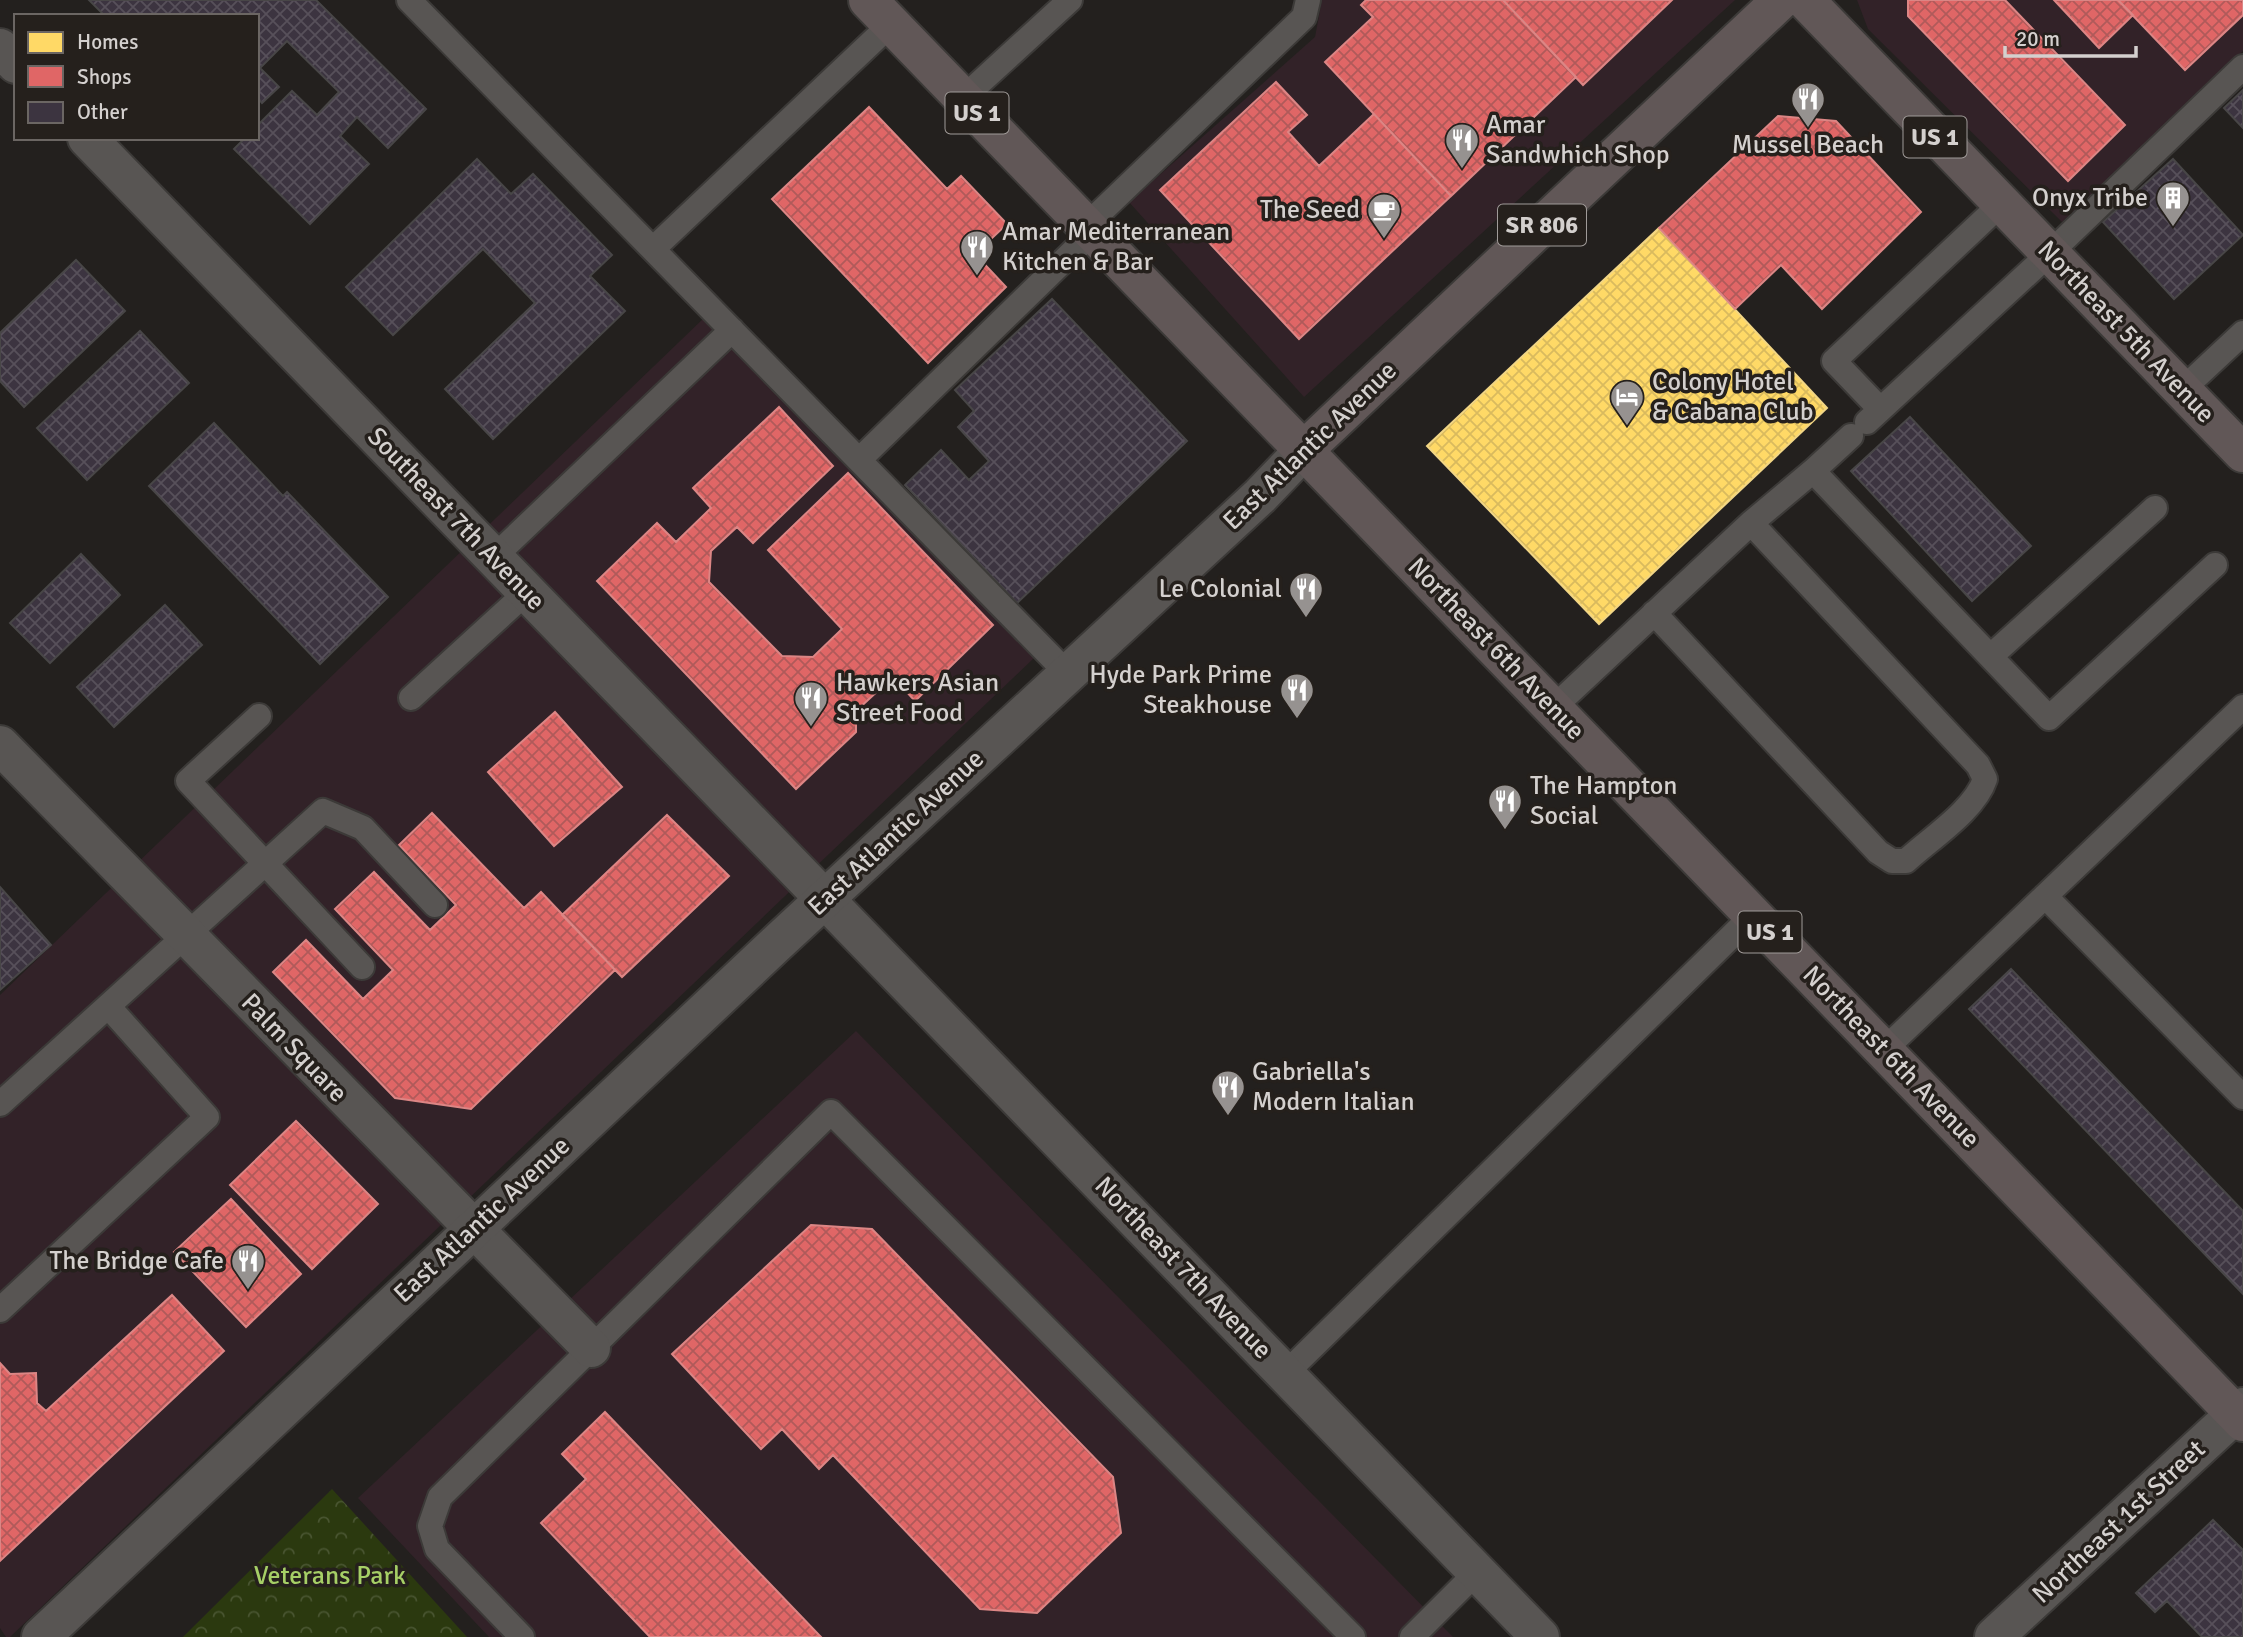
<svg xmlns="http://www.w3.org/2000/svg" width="2243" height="1637" font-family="Signika,sans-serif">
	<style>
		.commercial { fill: #322228 }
		.forest { fill: url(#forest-crowns) }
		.homes { fill: url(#homes-cross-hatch); stroke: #f2d685; stroke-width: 2 }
		.shops { fill: url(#shops-cross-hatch); stroke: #dc8685; stroke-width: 2 }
		.building { fill: url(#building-cross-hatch); stroke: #484647; stroke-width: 2 }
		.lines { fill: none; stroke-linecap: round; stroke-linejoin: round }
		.lane-casing { stroke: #3c3a38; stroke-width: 28 }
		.street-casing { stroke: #3c3a38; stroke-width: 42 }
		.secondary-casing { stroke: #3c3a38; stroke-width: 42 }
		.primary-casing { stroke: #3c3a38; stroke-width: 42 }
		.lane { stroke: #585553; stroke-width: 24 }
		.street { stroke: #585553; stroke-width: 38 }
		.secondary { stroke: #585553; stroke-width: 38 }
		.primary { stroke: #615757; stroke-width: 38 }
		.labels { text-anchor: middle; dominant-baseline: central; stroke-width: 7; stroke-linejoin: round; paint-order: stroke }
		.shield { fill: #25201c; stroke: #a09b99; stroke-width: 2 }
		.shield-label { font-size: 24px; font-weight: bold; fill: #d4d0ce }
		.poi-label { font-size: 26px; fill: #d4d0ce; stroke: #25201c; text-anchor: start }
		.street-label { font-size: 26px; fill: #d4d0ce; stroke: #25201c }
		.park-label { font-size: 26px; fill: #a6cf66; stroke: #25201c }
	</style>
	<defs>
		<pattern id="forest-crowns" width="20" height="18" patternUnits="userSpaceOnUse" patternTransform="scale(1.75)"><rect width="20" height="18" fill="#2b390f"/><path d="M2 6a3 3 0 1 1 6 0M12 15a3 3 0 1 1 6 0" fill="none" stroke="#495531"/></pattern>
		<pattern id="homes-cross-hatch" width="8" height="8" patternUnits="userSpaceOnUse" patternTransform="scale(1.75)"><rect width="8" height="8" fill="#ffd966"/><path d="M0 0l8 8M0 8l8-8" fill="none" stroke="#d9ba5e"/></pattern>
		<pattern id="shops-cross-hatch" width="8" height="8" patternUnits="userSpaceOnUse" patternTransform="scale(1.75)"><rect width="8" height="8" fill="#e06666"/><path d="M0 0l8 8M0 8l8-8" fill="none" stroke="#b05a5a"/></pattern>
		<pattern id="building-cross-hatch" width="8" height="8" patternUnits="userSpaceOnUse" patternTransform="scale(1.75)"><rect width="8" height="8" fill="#3c3440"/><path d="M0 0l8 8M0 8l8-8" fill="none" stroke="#57505a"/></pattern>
	</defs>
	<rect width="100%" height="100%" fill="#23201e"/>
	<!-- commercial -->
	<path class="commercial" d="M1322,0H1735L1304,397L1129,202L1315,37Z
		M1857,0H2243V51L2062,222L1868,29Z
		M705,317L1034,658L10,1637H6L0,1628V995Z
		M856,1031L1453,1637H489L358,1498Z"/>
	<!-- forest -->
	<path class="forest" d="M332,1489L467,1637H183Z"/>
	<!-- homes -->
	<path class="homes" d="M1659,228L1827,408L1599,624L1427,446Z"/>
	<!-- shops -->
	<path class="shops" d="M1366,0H1503L1576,77L1451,196L1325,62L1373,17L1361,5Z
		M1503,0H1672L1583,85Z
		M1908,0H2005L2125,125L2068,181L1908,16Z
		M2054,0H2118L2133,15L2099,48Z
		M2118,0H2243V15L2185,70Z
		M1276,82L1307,115L1288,132L1319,166L1374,114L1451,196L1299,339L1160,190Z
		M869,107L947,189L961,176L1007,224L975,254L1006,287L928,363L772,199Z
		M1778,116L1836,121L1921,212L1822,309L1781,265L1735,309L1659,228Z
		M779,407L833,466L753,543L737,527L711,551L709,582L782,656L813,657L842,629L768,550L848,473L993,625L915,701L893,677L856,711V732L796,789L597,581L657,523L676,542L711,508L693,488Z
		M555,712L622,787L554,846L488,772Z
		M432,813L524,908L541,892L615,970L471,1109L395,1098L273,972L306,940L363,999L393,970L335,909L374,872L430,930L456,905L399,845Z
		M667,815L729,876L622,977L562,915Z
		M296,1121L378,1204L312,1269L230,1185Z
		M231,1199L301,1274L246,1327L174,1252Z
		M811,1225L872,1229L1113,1477L1121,1533L1037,1613L980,1609L833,1455L819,1469L782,1429L761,1449L672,1354Z
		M172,1295L224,1351L0,1561V1363L10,1374L36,1373L37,1403L46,1411Z
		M605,1412L821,1637H650L541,1523L586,1479L562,1454Z"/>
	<!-- building -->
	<path class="building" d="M89,0H316L426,109L388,148L357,117L340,136L369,164L310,224L234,149L245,138H257V126L292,91L317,115L339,92L287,41L260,68L279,87L262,103L257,97V16H105Z
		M2243,90V128L2224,108Z
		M477,159L511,194L533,174L612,255L590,276L625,311L493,439L445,389L535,303L483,249L393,335L346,287Z
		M2173,159L2243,235L2174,299L2103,222Z
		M76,260L125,311L24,407L0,381V333Z
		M1052,299L1187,441L1017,603L905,485L941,450L969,480L989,461L958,427L974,411L955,390Z
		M140,331L189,383L87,480L37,428Z
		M1910,417L2031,546L1972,601L1851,471Z
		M214,423L283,496L287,492L388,597L320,664L149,486Z
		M81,554L120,595L50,663L10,623Z
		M165,605L202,645L114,727L77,687Z
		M0,887L51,945L0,990Z
		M2011,969L2243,1211V1294L1969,1009Z
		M2213,1520L2243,1550V1637H2202L2167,1601L2155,1612L2136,1593Z"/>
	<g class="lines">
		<!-- lane casing -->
		<g class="lane-casing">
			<path id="lane" d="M409,0L1068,674
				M963,98L1070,0
				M1087,225L1304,17L1308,0
				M653,249L891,24
				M2182,390L2243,333
				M1880,409L1834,361L2001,204
				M1867,422L2050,253L2243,67
				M859,460L1093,232
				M1813,471L1851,436
				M494,557L732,330
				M1654,613L1878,852L1892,861H1906C1931,838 1975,810 1985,779L1978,765L1751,523
				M1991,656L2155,508
				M411,698L527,592
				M1553,708L1751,523L1813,471L2049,718L2215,565
				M259,716L188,781L362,967
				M2045,896L2243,1097
				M1884,1050L2243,707
				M0,1104L323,811L363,828L435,905
				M0,1310L207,1117L108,1006
				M1285,1374L1753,915
				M522,1637L437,1549L430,1526L440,1497L831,1112L1353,1637
				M1412,1637L1477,1572"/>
		</g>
		<!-- street casing -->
		<g class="street-casing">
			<path id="street" d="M0,48L16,64
				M87,138L1540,1637
				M0,745L591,1348
				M1994,1637L2243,1407"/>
		</g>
		<!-- secondary casing -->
		<g class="secondary-casing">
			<path id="secondary" d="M41,1637L776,944L1260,496L1304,450"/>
		</g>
		<!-- primary casing -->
		<g class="primary-casing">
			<path id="primary" d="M868,0L2243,1422
				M1805,0L2243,453
				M1304,450L1781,0"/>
		</g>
		<!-- lane -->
		<use href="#lane" class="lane"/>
		<!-- street -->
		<use href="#street" class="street"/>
		<!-- secondary -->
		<use href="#secondary" class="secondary"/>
		<!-- primary -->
		<use href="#primary" class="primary"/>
	</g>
	<!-- icons -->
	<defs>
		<g id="restaurant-pin" transform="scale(1.75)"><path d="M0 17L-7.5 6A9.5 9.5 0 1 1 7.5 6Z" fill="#969290" stroke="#25201c"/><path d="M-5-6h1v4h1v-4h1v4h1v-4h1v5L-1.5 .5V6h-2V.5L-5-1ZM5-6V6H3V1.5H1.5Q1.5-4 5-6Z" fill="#fff"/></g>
		<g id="building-pin" transform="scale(1.75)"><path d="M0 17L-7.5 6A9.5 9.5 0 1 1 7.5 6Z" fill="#969290" stroke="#25201c"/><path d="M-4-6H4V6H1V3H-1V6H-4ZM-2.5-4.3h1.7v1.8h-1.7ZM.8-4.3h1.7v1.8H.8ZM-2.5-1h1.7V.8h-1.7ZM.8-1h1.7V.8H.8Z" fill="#fff"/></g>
		<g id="cafe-pin" transform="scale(1.75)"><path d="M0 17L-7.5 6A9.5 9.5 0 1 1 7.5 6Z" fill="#969290" stroke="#25201c"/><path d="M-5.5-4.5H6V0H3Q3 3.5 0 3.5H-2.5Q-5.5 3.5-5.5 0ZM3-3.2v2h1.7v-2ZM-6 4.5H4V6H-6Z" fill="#fff"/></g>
		<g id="hotel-pin" transform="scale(1.75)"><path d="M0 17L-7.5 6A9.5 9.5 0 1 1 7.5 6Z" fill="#969290" stroke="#25201c"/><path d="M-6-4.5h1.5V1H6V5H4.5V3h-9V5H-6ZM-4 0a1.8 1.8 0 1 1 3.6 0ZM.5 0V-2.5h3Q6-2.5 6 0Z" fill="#fff"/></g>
	</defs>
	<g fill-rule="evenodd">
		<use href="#restaurant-pin" x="1808" y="99"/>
		<use href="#restaurant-pin" x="1462" y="140"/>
		<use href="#building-pin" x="2173" y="198"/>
		<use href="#cafe-pin" x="1384" y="210"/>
		<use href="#restaurant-pin" x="977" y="247"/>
		<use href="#hotel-pin" x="1627" y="397"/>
		<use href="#restaurant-pin" x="1306" y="589"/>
		<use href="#restaurant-pin" x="1297" y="690"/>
		<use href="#restaurant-pin" x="811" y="698"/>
		<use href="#restaurant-pin" x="1505" y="801"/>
		<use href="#restaurant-pin" x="1228" y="1087"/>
		<use href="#restaurant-pin" x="248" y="1261"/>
	</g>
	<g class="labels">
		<!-- shield labels -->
		<g class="shield">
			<rect x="945.5" y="92.5" width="63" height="41" rx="5"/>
			<rect x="1903.5" y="116.5" width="63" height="41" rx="5"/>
			<rect x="1498" y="204.5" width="88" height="41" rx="5"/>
			<rect x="1738.5" y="911.5" width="63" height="41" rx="5"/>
		</g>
		<g class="shield-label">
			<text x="977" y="113">US 1</text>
			<text x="1935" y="137">US 1</text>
			<text x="1542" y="225">SR 806</text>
			<text x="1770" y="932">US 1</text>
		</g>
		<!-- poi labels -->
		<g class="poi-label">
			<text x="1486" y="125">Amar<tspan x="1486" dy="30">Sandwhich Shop</tspan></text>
			<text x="1808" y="145" text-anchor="middle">Mussel Beach</text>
			<text x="2148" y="198" text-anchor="end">Onyx Tribe</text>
			<text x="1360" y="210" text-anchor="end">The Seed</text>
			<text x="1002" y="232">Amar Mediterranean<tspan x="1002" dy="30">Kitchen &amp; Bar</tspan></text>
			<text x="1652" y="382">Colony Hotel<tspan x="1652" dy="30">&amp; Cabana Club</tspan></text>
			<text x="1282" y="589" text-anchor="end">Le Colonial</text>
			<text x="1272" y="675" text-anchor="end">Hyde Park Prime<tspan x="1272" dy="30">Steakhouse</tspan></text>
			<text x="836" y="683">Hawkers Asian<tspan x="836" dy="30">Street Food</tspan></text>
			<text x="1530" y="786">The Hampton<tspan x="1530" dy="30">Social</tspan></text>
			<text x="1252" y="1072">Gabriella's<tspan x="1252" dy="30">Modern Italian</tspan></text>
			<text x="224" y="1261" text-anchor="end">The Bridge Cafe</text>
		</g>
		<!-- street labels -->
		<g class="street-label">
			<text transform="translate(2126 332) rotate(46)">Northeast 5th Avenue</text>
			<text transform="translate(1310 446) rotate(-44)">East Atlantic Avenue</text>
			<text transform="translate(456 519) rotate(46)">Southeast 7th Avenue</text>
			<text transform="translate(1496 649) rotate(46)">Northeast 6th Avenue</text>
			<text transform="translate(896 833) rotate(-43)">East Atlantic Avenue</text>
			<text transform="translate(294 1048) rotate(46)">Palm Square</text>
			<text transform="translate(1891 1057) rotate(46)">Northeast 6th Avenue</text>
			<text transform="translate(482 1220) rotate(-43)">East Atlantic Avenue</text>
			<text transform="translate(1183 1268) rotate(46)">Northeast 7th Avenue</text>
			<text transform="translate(2119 1522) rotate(-43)">Northeast 1st Street</text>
		</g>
		<!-- park labels -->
		<g class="park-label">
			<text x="330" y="1576">Veterans Park</text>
		</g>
	</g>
	<!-- legend -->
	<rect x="14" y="14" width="245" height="126" fill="#25201c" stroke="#6b6663" stroke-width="2"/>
	<rect x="28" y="32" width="35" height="21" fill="#ffd966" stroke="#6b6663" stroke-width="2"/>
	<text x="77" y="49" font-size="21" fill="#d4d0ce">Homes</text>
	<rect x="28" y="66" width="35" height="21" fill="#e06666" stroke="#6b6663" stroke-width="2"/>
	<text x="77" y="84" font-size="21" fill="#d4d0ce">Shops</text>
	<rect x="28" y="102" width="35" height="21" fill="#3c3440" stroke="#6b6663" stroke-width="2"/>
	<text x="77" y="119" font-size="21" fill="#d4d0ce">Other</text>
	<!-- scale -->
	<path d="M2005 46v10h131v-10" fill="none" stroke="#d4d0ce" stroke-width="3.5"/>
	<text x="2016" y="46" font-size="21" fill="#d4d0ce" stroke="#25201c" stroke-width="5" paint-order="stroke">20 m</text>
</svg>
